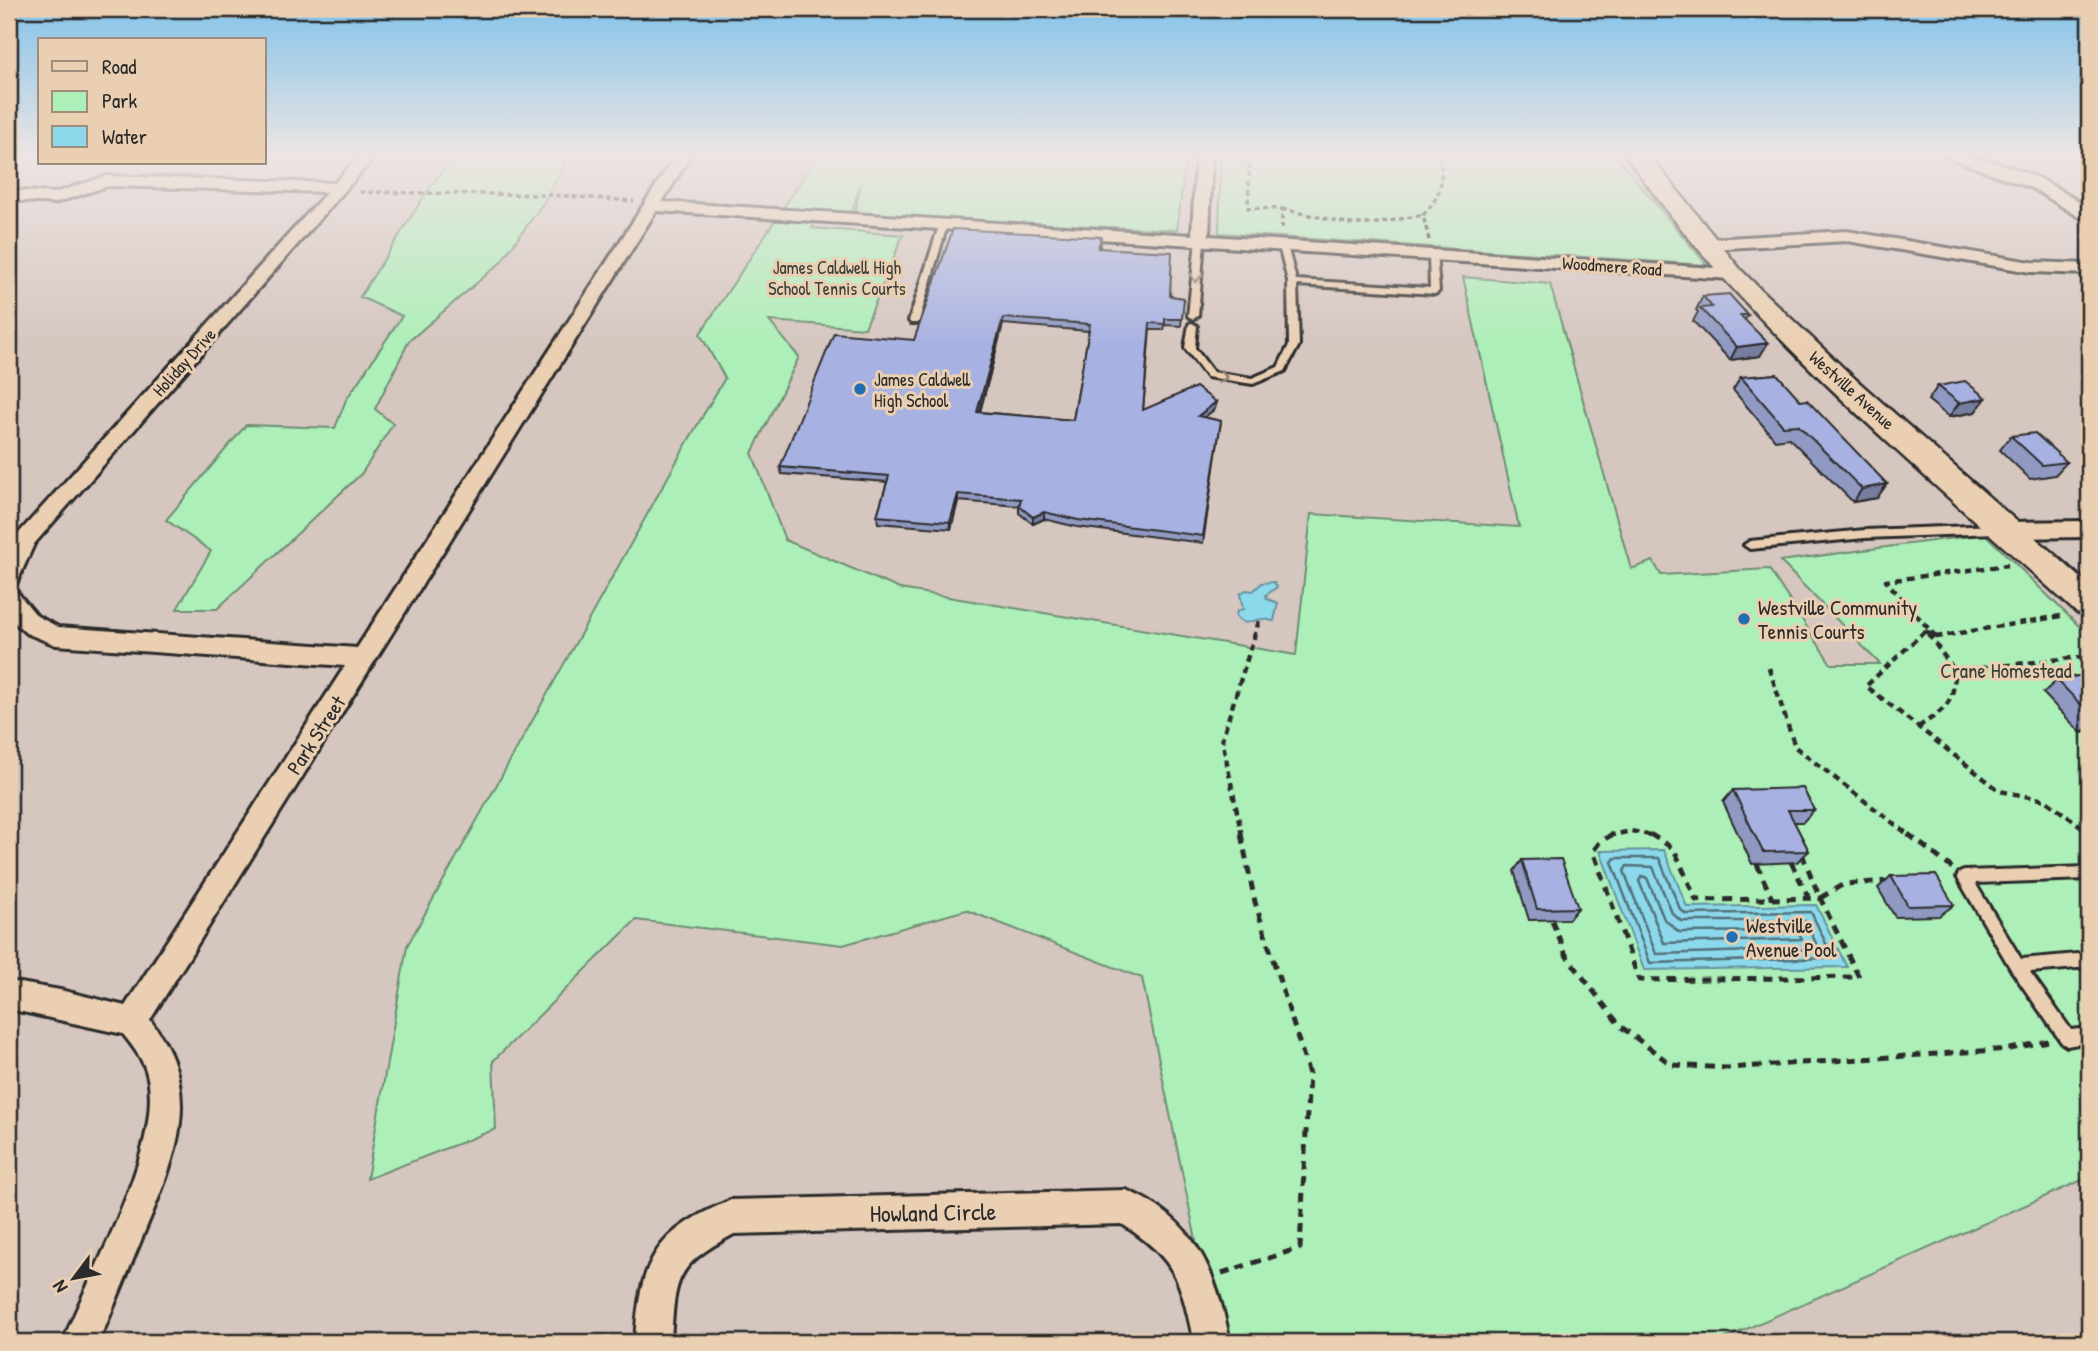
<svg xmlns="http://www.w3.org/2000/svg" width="2098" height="1351" font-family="'Patrick Hand',sans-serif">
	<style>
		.green { fill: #adefb8; stroke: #6c8d72; stroke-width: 2 }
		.water { fill: #8cd9ec; stroke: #65939f; stroke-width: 2 }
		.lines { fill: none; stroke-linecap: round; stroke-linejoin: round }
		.shore { stroke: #527178; stroke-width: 2.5 }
		.lane-casing { stroke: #2b2b2b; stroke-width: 6 }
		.street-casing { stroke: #2b2b2b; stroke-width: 6 }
		.secondary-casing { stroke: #2b2b2b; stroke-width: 5 }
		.path-far2 { stroke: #2b2b2b; stroke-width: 3.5; stroke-dasharray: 5 3.5; stroke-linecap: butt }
		.path-far1 { stroke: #2b2b2b; stroke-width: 4.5; stroke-dasharray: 7 5; stroke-linecap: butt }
		.path { stroke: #2b2b2b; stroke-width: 5; stroke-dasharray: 9 7; stroke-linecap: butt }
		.lane { fill: #eacfb2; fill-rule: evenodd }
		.street { fill: #eacfb2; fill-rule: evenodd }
		.secondary { fill: #eacfb2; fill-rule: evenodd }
		.wall { fill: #9099c2; stroke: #2b2b2b; stroke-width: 2; fill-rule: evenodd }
		.shaded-wall { fill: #767d9e; stroke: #2b2b2b; stroke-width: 2 }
		.building { fill: #a8b2e2; stroke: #2b2b2b; stroke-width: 2; fill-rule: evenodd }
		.oneway { stroke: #8a7d6e }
		.poi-dot { fill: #1f6fb2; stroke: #eacfb2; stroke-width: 2.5 }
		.labels { text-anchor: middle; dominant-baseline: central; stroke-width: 6; stroke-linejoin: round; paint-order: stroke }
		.far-street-label { font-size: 18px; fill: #2b2b2b; stroke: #eacfb2 }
		.far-park-label { font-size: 18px; fill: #383f39; stroke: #eacfb2 }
		.far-poi-label { font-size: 18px; fill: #2b2b2b; stroke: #eacfb2; text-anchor: start }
		.poi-label { font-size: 21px; fill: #2b2b2b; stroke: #eacfb2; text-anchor: start }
		.park-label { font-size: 21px; fill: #383f39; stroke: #eacfb2 }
		.street-label { font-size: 21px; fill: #2b2b2b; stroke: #eacfb2 }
		.near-street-label { font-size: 24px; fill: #2b2b2b; stroke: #eacfb2 }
	</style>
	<rect width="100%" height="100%" fill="#d6c6c0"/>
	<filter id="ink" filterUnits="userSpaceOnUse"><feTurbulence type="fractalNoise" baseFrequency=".0143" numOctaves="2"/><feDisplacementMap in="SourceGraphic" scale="14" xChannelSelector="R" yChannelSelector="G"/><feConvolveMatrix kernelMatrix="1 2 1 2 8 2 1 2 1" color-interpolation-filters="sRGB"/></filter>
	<g filter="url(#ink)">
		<!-- green -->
		<path class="green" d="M456,155H569L544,202L500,263L409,341L375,409L393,424L362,473L217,609H177L211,551L166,520L246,425L335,428L346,400L402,316L360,297L430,187Z
			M818,155H1186L1177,230L855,215L860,185L851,215L817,214L812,228L903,235L865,328L769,321L799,357L752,453L785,540L900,589L1296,655L1311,514L1519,527L1463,277L1550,284L1631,569L1653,561L1661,575L1769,569L1831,664H1880L1780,561L1985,534L2089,636V1177L1717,1342H1217L1142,978L966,910L843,945L636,920L493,1061L496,1129L367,1179L407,946L688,441L725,378L700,334Z
			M1221,155H1615L1707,265L1219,233Z"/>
		<!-- water -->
		<path class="water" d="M1274,582L1277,587L1266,595L1267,599L1278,603L1274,621C1270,621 1267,619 1263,619C1251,619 1246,629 1236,616L1237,611L1243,609L1240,594L1246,590L1253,591L1262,583Z
			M1664,850L1687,907L1816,905L1847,967L1644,970L1600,851Z"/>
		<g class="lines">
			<!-- shore -->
			<path class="shore" d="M1615,858H1659L1680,909L1686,914L1811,912L1833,958L1650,963L1612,862Z
				M1627,866L1653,867L1672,913L1681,921H1805L1819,949L1656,954L1624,871Z
				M1642,876L1647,878L1664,919L1679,932L1798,931L1802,939L1664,943L1639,881Z"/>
			<!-- lane casing -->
			<g class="lane-casing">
				<path id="lane" d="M940,223L947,225L919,321L917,323H911L909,321Z
					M1200,238L1204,241L1198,316L1193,319L1188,316L1196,241Z
					M1280,244L1287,246L1296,280L1430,288L1429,254L1436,252L1439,291L1435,294L1297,285L1299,345L1285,371L1253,384L1207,377L1185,348L1189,324L1192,323L1197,326L1195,348L1213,372L1252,378L1278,367L1289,345L1288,281L1279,246Z
					M1997,525L2002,529L1997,533L1865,538L1750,549L1744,545L1750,541L1865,530Z
					M2089,867V879L1975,883L2021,959L2089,953V967L2030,972L2071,1030L2089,1028V1042L2067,1046L2062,1043L2012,971L1957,877L1959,873L1964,871Z"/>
			</g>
			<!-- street casing -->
			<g class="street-casing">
				<path id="street" d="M360,155H376L34,544L17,582L9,584V550L18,534L327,192L108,186L55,203L9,200V190L54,193L107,176L335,183Z
					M676,155H691L662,202L1192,235L1196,155H1212L1209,236L1731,269L1740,274L1731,279L656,211L150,1020C206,1091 175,1159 144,1233C129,1269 114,1306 99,1342H63C88,1275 173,1132 144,1065C139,1054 131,1044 123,1034L9,1009V981L60,990L125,1006L345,666L56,645L26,633L10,618L9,590L17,592L37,616L58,627L357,648Z
					M1942,155C1995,155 2048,178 2089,210V223L2034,189Z
					M1847,231L2031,262L2089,264V274L2031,272L1847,241L1708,249L1700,244L1708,239Z
					M2089,521V537L2008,538L2000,535L1997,530L2000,525L2008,522Z
					M1126,1190C1197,1220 1216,1272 1230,1342H1194C1180,1281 1178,1260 1122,1224L734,1234C674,1266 675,1278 671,1342H635C640,1261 654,1232 731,1200Z"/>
			</g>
			<!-- secondary casing -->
			<g class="secondary-casing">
				<path id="secondary" d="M1626,155H1649L1740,269L1761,290L1853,377L2089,585V616L2077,613C1922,471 1746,329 1626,155Z"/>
			</g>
			<!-- path-far2 -->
			<path class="path-far2" d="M1250,155L1248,208L1282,209V231
				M360,192L551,195L634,201
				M1282,209L1351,224H1372L1423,215
				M1429,240L1423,215C1442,195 1444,182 1439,155"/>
			<!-- path-far1 -->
			<path class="path-far1" d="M1925,631L1936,637L2061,616
				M1925,631L1866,686L2000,791L2045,800L2089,832
				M1928,634L1955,671L2089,656
				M1936,637L1886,581L2008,565
				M1769,668L1795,747L1910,836
				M1918,727C1945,709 1954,705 1955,671
				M1242,836L1222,739L1259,621
				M1608,836L1631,831L1655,836"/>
			<!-- path -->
			<path class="path" d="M1613,834L1600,842L1593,851L1639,980L1859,977L1820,898L1772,899
				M1650,834L1674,849L1696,900L1772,899
				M1908,834L1952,868
				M1802,854L1820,898L1844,884L1890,881
				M1791,862L1809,898
				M1757,864L1772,899
				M1552,921L1566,955L1620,1026L1672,1065L1728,1068L2010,1049L2048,1041
				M1222,1273L1300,1248L1309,1074L1255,902L1241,834"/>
			<!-- lane -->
			<use href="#lane" class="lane"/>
			<!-- street -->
			<use href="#street" class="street"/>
			<!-- secondary -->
			<use href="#secondary" class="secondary"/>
		</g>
		<!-- wall -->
		<path class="wall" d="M1101,244L1100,248L1170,296L1184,298L1181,326L1165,325L1164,330H1150L1143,410L1216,402L1215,409L1204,417L1221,421L1203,543L1077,527L1044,519L1033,524L1019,513V506L958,501L951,529L878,523L877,516L887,482L782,474L780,467ZM1003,324L1089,331L1073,420L980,412Z
			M1703,296L1748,315L1745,320L1760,356L1730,360L1693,321L1698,312L1696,310Z
			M1777,374L1877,498L1853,502L1789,438L1775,440L1733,390L1741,377Z
			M1938,386L1986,398L1975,412L1949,417L1928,400Z
			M2011,436L2067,462L2055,475L2030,479L2000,450Z
			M2089,674V731L2081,733L2043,693L2057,680Z
			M1733,790L1814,810L1803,822H1794L1809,851L1797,862L1752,864L1723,802Z
			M1522,860L1578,908L1569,919L1529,920L1514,871Z
			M1891,876L1954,905L1939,916L1895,917L1878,888Z"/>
		<!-- shaded-wall -->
		<path class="shaded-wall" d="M1003,318V324L978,419L977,412Z
			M1768,343L1760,356L1730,360L1737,347Z
			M1986,398L1975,412L1949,417L1959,403Z
			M1216,402L1215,409L1197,423L1198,416Z
			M1887,484L1877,498L1853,502L1862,489Z
			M958,494V501L951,529L950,522Z
			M1044,512V519L1033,524V517Z
			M2089,726V731L2081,733Z"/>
		<!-- building -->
		<path class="building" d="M953,229L1101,237L1098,248L1172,252L1170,296L1184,298L1182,319H1165V324L1150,323L1143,410L1196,387L1216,402L1198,416L1221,421L1203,536L1078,520L1044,512L1033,517L1019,506L1021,499L958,494L950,522L877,516L889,476L780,467L834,333L914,340ZM1003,318L1090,324L1073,420L977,412Z
			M1729,294L1748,315H1740L1768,343L1737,347L1700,308L1712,307L1703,296Z
			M1777,374L1801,401L1807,400L1887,484L1862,489L1798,425L1783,426L1741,377Z
			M1965,381L1986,398L1959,403L1938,386Z
			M2035,433L2067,462L2042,465L2011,436Z
			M2089,674V713L2057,680Z
			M1803,788L1814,810H1788L1809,851L1763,852L1733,790Z
			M1561,859L1578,908L1537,909L1522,860Z
			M1936,875L1954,905L1908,906L1891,876Z"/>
		<!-- one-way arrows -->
		<defs><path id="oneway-chevron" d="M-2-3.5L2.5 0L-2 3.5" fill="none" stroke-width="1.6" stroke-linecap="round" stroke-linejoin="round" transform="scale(1.75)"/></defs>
		<g class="oneway">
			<use href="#oneway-chevron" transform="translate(1196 278) rotate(95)"/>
			<use href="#oneway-chevron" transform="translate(1223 377) rotate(8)"/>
		</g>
	</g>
	<!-- sky -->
	<linearGradient id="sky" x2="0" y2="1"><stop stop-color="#83c3ea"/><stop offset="0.45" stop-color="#ede5e3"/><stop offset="1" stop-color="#ede5e3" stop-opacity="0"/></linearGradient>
	<rect width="2098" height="345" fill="url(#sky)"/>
	<!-- markers -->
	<g class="poi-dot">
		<circle cx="860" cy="389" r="7"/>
		<circle cx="1744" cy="619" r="7"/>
		<circle cx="1732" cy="937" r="7"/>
	</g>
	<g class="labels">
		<!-- far-street labels -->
		<g class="far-street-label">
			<text transform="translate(1612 266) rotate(4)">Woodmere Road</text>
			<text transform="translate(184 362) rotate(-48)">Holiday Drive</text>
			<text transform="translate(1852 390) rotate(42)">Westville Avenue</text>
		</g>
		<!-- far-park labels -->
		<g class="far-park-label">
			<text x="837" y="267">James Caldwell High<tspan x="837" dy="21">School Tennis Courts</tspan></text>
		</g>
		<!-- far-poi labels -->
		<g class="far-poi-label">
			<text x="874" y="379">James Caldwell<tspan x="874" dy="21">High School</tspan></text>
		</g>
		<!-- poi labels -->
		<g class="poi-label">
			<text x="1758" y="607">Westville Community<tspan x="1758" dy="24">Tennis Courts</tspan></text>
			<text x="1746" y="925">Westville<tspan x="1746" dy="24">Avenue Pool</tspan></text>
		</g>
		<!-- park labels -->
		<g class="park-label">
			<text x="2006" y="670">Crane Homestead</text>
		</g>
		<!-- street labels -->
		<g class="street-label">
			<text transform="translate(316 735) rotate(-57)">Park Street</text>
		</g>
		<!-- near-street labels -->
		<g class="near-street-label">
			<text transform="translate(933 1212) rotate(-1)">Howland Circle</text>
		</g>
	</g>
	<!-- margin -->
	<rect width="2098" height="1351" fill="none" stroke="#eacfb2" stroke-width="35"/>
	<rect x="18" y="18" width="2063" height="1316" fill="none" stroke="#2b2b2b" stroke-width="2.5" filter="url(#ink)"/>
	<!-- legend -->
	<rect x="38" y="38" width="228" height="126" fill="#eacfb2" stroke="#9e8d7c" stroke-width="2"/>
	<rect x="52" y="61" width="35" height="10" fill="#eacfb2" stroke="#9e8d7c" stroke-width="2"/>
	<text x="102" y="74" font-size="21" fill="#2b2b2b">Road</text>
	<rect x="52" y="91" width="35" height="21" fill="#adefb8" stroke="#9e8d7c" stroke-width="2"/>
	<text x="102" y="108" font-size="21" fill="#2b2b2b">Park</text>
	<rect x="52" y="126" width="35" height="21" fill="#8cd9ec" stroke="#9e8d7c" stroke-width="2"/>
	<text x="102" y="144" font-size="21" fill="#2b2b2b">Water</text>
	<!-- north arrow -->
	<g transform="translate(74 1278) rotate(238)" stroke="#eacfb2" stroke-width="5" paint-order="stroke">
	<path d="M0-5L12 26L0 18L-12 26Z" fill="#2b2b2b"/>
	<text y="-10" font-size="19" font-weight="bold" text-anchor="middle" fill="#2b2b2b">N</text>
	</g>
</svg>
